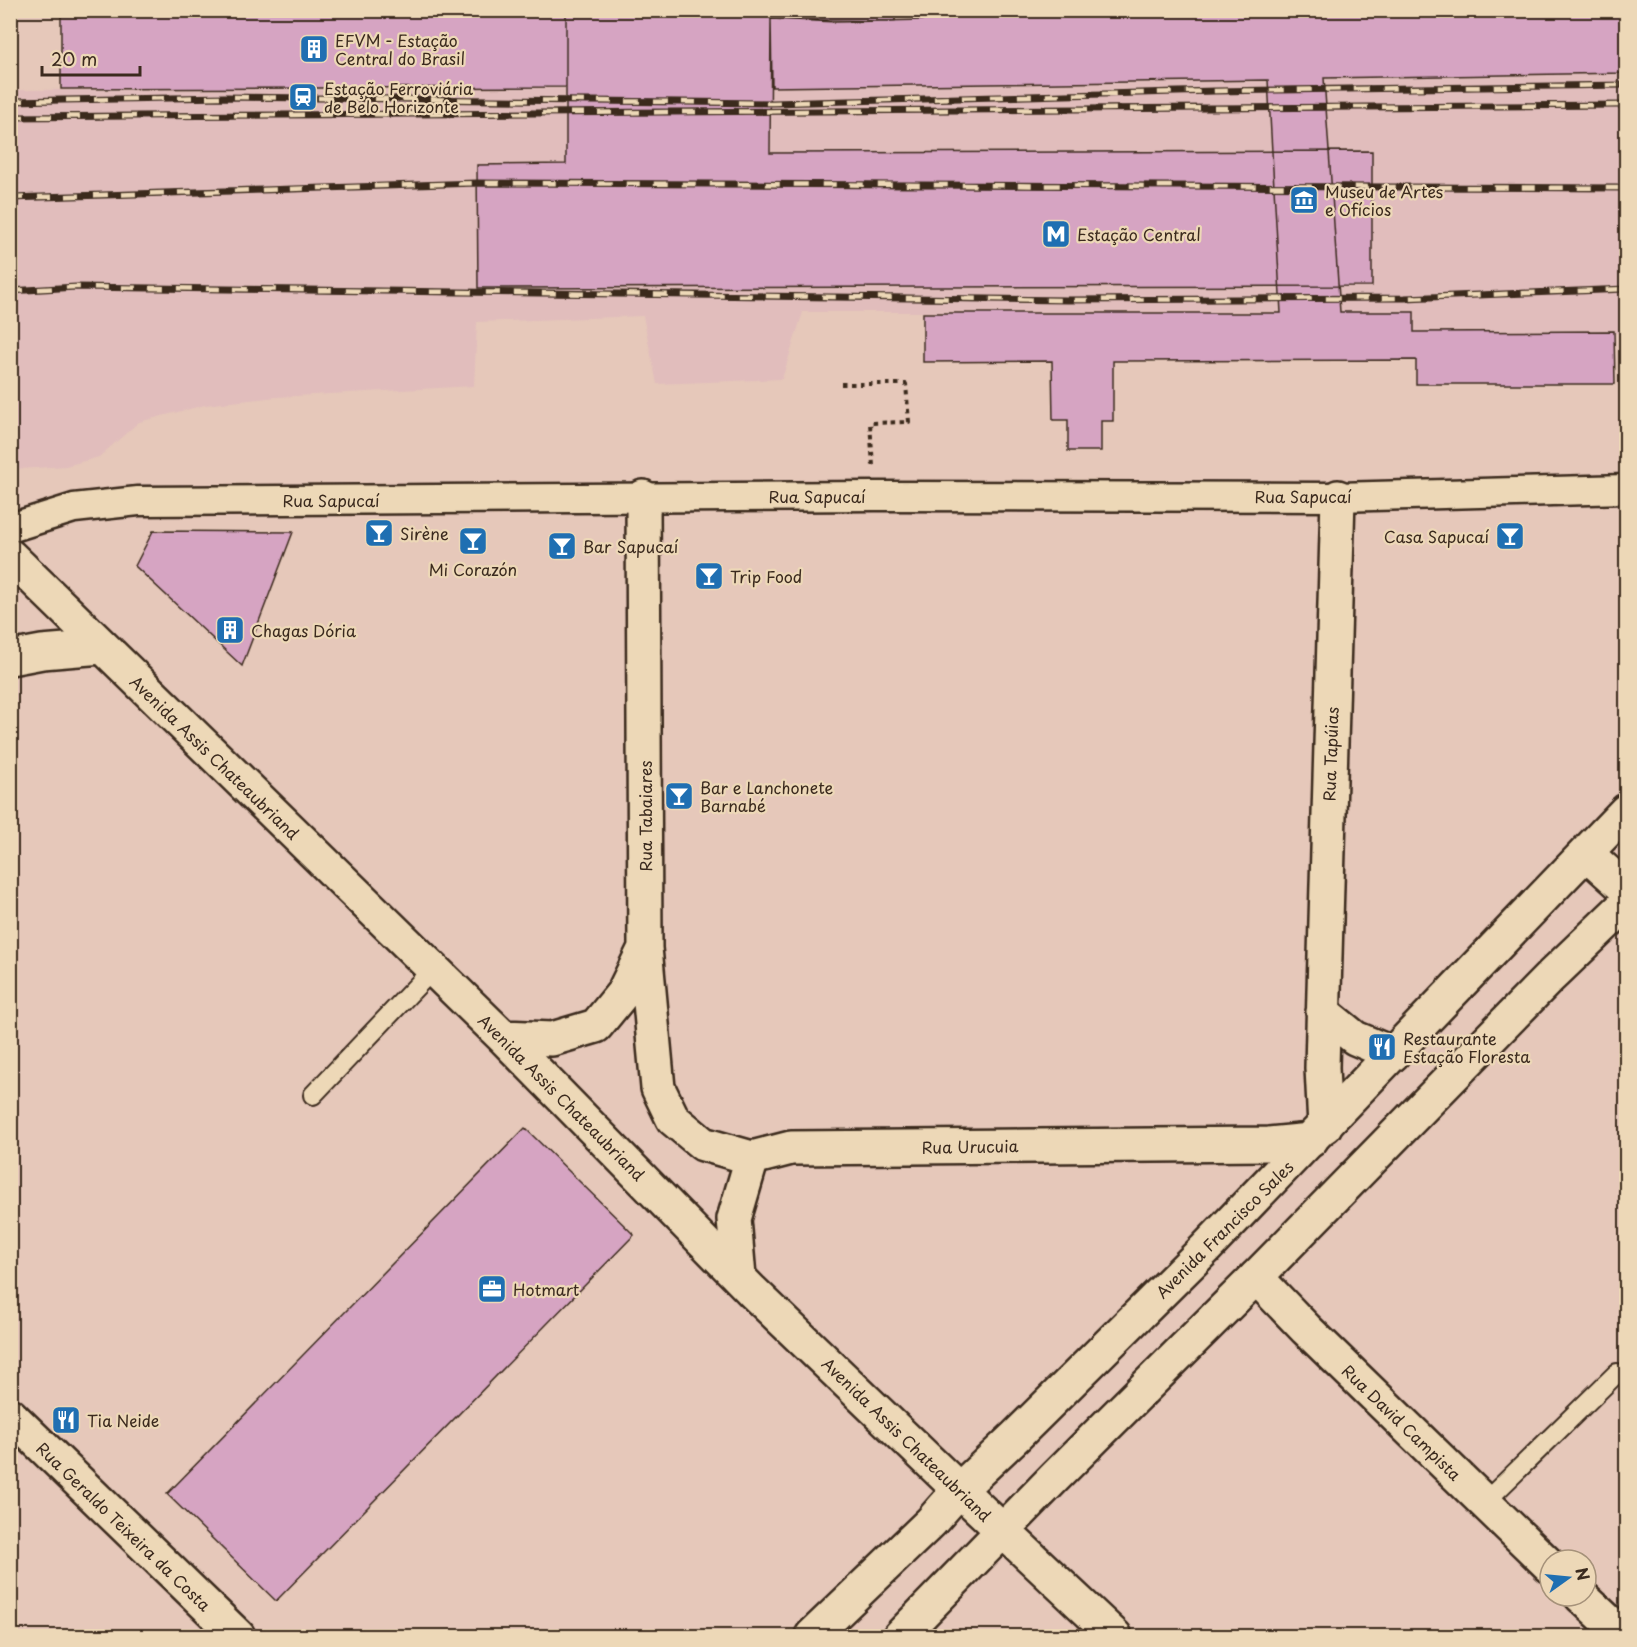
<svg xmlns="http://www.w3.org/2000/svg" width="1637" height="1647" font-family="'Playpen Sans',sans-serif">
	<style>
		.built { fill: #e1bdbc }
		.building { fill: #d6a4c2; stroke: #3b2a1e; stroke-width: 1.5 }
		.lines { fill: none; stroke-linecap: round; stroke-linejoin: round }
		.service-casing { stroke: #3b2a1e; stroke-width: 22 }
		.pedestrian-casing { stroke: #3b2a1e; stroke-width: 33 }
		.minor-casing { stroke: #3b2a1e; stroke-width: 38 }
		.tertiary-casing { stroke: #3b2a1e; stroke-width: 38 }
		.path { stroke: #3b2a1e; stroke-width: 4; stroke-dasharray: 4.5 4.5; stroke-linecap: butt }
		.service { stroke: #edd8b7; stroke-width: 18 }
		.pedestrian { stroke: #edd8b7; stroke-width: 28 }
		.minor { stroke: #edd8b7; stroke-width: 33 }
		.tertiary { stroke: #edd8b7; stroke-width: 33 }
		.rail-casing { stroke: #3b2a1e; stroke-width: 7 }
		.rail { stroke: #edd8b7; stroke-width: 4.5; stroke-dasharray: 14; stroke-linecap: butt }
		.labels { text-anchor: middle; dominant-baseline: central; stroke-width: 4.5; stroke-linejoin: round; paint-order: stroke }
		.poi-label { font-size: 16px; fill: #3b2a1e; stroke: #edd8b7; text-anchor: start }
		.street-label { font-size: 16px; fill: #3b2a1e; stroke: #edd8b7 }
	</style>
	<rect width="100%" height="100%" fill="#e6c8ba"/>
	<filter id="ink" filterUnits="userSpaceOnUse"><feTurbulence type="fractalNoise" baseFrequency=".0167" numOctaves="2"/><feDisplacementMap in="SourceGraphic" scale="12" xChannelSelector="R" yChannelSelector="G"/><feConvolveMatrix kernelMatrix="1 2 1 2 8 2 1 2 1" color-interpolation-filters="sRGB"/></filter>
	<g filter="url(#ink)">
		<!-- built -->
		<path class="built" d="M1626,73V333L1414,332V312H803L782,379L657,384L643,316L477,322L474,386L277,397L205,405L139,422L99,457L66,466L20,469L11,463V90L772,87Z"/>
		<!-- building -->
		<path class="building" d="M61,10H566V87L61,89Z
			M566,10H895V21L771,19L770,153L1372,151V286L478,288L477,165L566,164Z
			M923,10H1198V12L1626,10V73L1324,78L1340,312H1414V332L1614,331L1615,384H1416V360L1113,361V421H1101V451H1068V420H1053L1052,361L923,362V313H1281L1268,80L772,87L771,19L837,22L922,20Z
			M153,531L293,532L242,666L135,566Z
			M525,1128L634,1235L276,1601L167,1494Z"/>
		<g class="lines">
			<!-- service casing -->
			<g class="service-casing">
				<path id="service" d="M313,1095L433,969
					M1484,1503L1617,1373"/>
			</g>
			<!-- pedestrian casing -->
			<g class="pedestrian-casing">
				<path id="pedestrian" d="M10,528L74,508L138,501L875,496L1338,497L1626,489"/>
			</g>
			<!-- minor casing -->
			<g class="minor-casing">
				<path id="minor" d="M10,658L42,652L102,647
					M1586,853L1626,889
					M1323,1012L1355,1038L1393,1054
					M1325,1126L1322,1068L1324,991L1338,497
					M739,1277L734,1219L752,1158L791,1148L1269,1144L1311,1140
					M1256,1277L1306,1329L1550,1566
					M10,1415L238,1636
					M1581,1596L1624,1636"/>
			</g>
			<!-- tertiary casing -->
			<g class="tertiary-casing">
				<path id="tertiary" d="M643,497L645,948L658,1088L673,1119L703,1144L752,1158
					M10,556L503,1037L752,1291L952,1483L1115,1636
					M503,1037L552,1039L596,1026L623,993L645,948
					M812,1636L931,1522L960,1489L1016,1436L1205,1249L1626,811
					M900,1636L1055,1477L1256,1277L1551,976L1626,904"/>
			</g>
			<!-- path -->
			<path class="path" d="M841,384H906L909,422L870,423L873,466"/>
			<!-- service -->
			<use href="#service" class="service"/>
			<!-- pedestrian -->
			<use href="#pedestrian" class="pedestrian"/>
			<!-- minor -->
			<use href="#minor" class="minor"/>
			<!-- tertiary -->
			<use href="#tertiary" class="tertiary"/>
			<!-- rail casing -->
			<g class="rail-casing">
				<path id="rail" d="M10,101L225,97L773,103L1215,91L1626,85
					M10,117L1626,105
					M10,198L477,183L1626,188
					M10,291L76,287L1067,300L1405,298L1626,289"/>
			</g>
			<!-- rail -->
			<use href="#rail" class="rail"/>
		</g>
	</g>
	<!-- icons -->
	<defs>
		<g id="building-square" transform="scale(1.5)"><rect x="-9" y="-9" width="18" height="18" rx="4" fill="#1f6fb2" stroke="#edd8b7"/><path d="M-4-6H4V6H1V3H-1V6H-4ZM-2.5-4.3h1.7v1.8h-1.7ZM.8-4.3h1.7v1.8H.8ZM-2.5-1h1.7V.8h-1.7ZM.8-1h1.7V.8H.8Z" fill="#fff"/></g>
		<g id="station-square" transform="scale(1.5)"><rect x="-9" y="-9" width="18" height="18" rx="4" fill="#1f6fb2" stroke="#edd8b7"/><path d="M-3-6H3Q5-6 5-4V2Q5 4 3 4L4.5 6H3L1.5 4h-3L-3 6H-4.5L-3 4Q-5 4-5 2V-4Q-5-6-3-6ZM-3.5-4v3h7v-3ZM-3.5 1v1.5H-2V1ZM2 1v1.5H3.5V1Z" fill="#fff"/></g>
		<g id="museum-square" transform="scale(1.5)"><rect x="-9" y="-9" width="18" height="18" rx="4" fill="#1f6fb2" stroke="#edd8b7"/><path d="M0-6L6-3V-2H-6V-3ZM-5-1h2V3h-2ZM-1-1h2V3h-2ZM3-1h2V3H3ZM-6 4H6V6H-6Z" fill="#fff"/></g>
		<g id="metro-square" transform="scale(1.5)"><rect x="-9" y="-9" width="18" height="18" rx="4" fill="#1f6fb2" stroke="#edd8b7"/><path d="M-5.5 5V-5H-3L0 0L3-5H5.5V5H3V-.5L0 4L-3-.5V5Z" fill="#fff"/></g>
		<g id="bar-square" transform="scale(1.5)"><rect x="-9" y="-9" width="18" height="18" rx="4" fill="#1f6fb2" stroke="#edd8b7"/><path d="M-6-5H6L.8 .8V4.5H3.5V6h-7V4.5H-.8V.8Z" fill="#fff"/></g>
		<g id="restaurant-square" transform="scale(1.5)"><rect x="-9" y="-9" width="18" height="18" rx="4" fill="#1f6fb2" stroke="#edd8b7"/><path d="M-5-6h1v4h1v-4h1v4h1v-4h1v5L-1.5 .5V6h-2V.5L-5-1ZM5-6V6H3V1.5H1.5Q1.5-4 5-6Z" fill="#fff"/></g>
		<g id="office-square" transform="scale(1.5)"><rect x="-9" y="-9" width="18" height="18" rx="4" fill="#1f6fb2" stroke="#edd8b7"/><path d="M-6-3h4V-5.5h4V-3h4V5H-6ZM-1-4.5V-3h2v-1.5ZM-6 0V1H6V0Z" fill="#fff"/></g>
	</defs>
	<g fill-rule="evenodd">
		<use href="#building-square" x="314" y="49"/>
		<use href="#station-square" x="303" y="97"/>
		<use href="#museum-square" x="1304" y="200"/>
		<use href="#metro-square" x="1056" y="234"/>
		<use href="#bar-square" x="379" y="533"/>
		<use href="#bar-square" x="1510" y="536"/>
		<use href="#bar-square" x="473" y="541"/>
		<use href="#bar-square" x="562" y="546"/>
		<use href="#bar-square" x="709" y="576"/>
		<use href="#building-square" x="230" y="630"/>
		<use href="#bar-square" x="679" y="796"/>
		<use href="#restaurant-square" x="1382" y="1047"/>
		<use href="#office-square" x="492" y="1289"/>
		<use href="#restaurant-square" x="66" y="1420"/>
	</g>
	<g class="labels">
		<!-- poi labels -->
		<g class="poi-label">
			<text x="335" y="40">EFVM - Estação<tspan x="335" dy="18">Central do Brasil</tspan></text>
			<text x="324" y="88">Estação Ferroviária<tspan x="324" dy="18">de Belo Horizonte</tspan></text>
			<text x="1325" y="191">Museu de Artes<tspan x="1325" dy="18">e Ofícios</tspan></text>
			<text x="1077" y="234">Estação Central</text>
			<text x="400" y="533">Sirène</text>
			<text x="1489" y="536" text-anchor="end">Casa Sapucaí</text>
			<text x="583" y="546">Bar Sapucaí</text>
			<text x="473" y="569" text-anchor="middle">Mi Corazón</text>
			<text x="730" y="576">Trip Food</text>
			<text x="251" y="630">Chagas Dória</text>
			<text x="700" y="787">Bar e Lanchonete<tspan x="700" dy="18">Barnabé</tspan></text>
			<text x="1403" y="1038">Restaurante<tspan x="1403" dy="18">Estação Floresta</tspan></text>
			<text x="513" y="1289">Hotmart</text>
			<text x="87" y="1420">Tia Neide</text>
		</g>
		<!-- street labels -->
		<g class="street-label">
			<text x="817" y="496">Rua Sapucaí</text>
			<text x="1303" y="496">Rua Sapucaí</text>
			<text x="331" y="500">Rua Sapucaí</text>
			<text transform="translate(1330 754) rotate(-88)">Rua Tapúias</text>
			<text transform="translate(215 757) rotate(44)">Avenida Assis Chateaubriand</text>
			<text transform="translate(645 816) rotate(-90)">Rua Tabaiares</text>
			<text transform="translate(562 1097) rotate(45)">Avenida Assis Chateaubriand</text>
			<text transform="translate(970 1146) rotate(-1)">Rua Urucuia</text>
			<text transform="translate(1224 1229) rotate(-45)">Avenida Francisco Sales</text>
			<text transform="translate(1402 1422) rotate(44)">Rua David Campista</text>
			<text transform="translate(907 1439) rotate(44)">Avenida Assis Chateaubriand</text>
			<text transform="translate(124 1526) rotate(44)">Rua Geraldo Teixeira da Costa</text>
		</g>
	</g>
	<!-- margin -->
	<rect width="1637" height="1647" fill="none" stroke="#edd8b7" stroke-width="36"/>
	<rect x="18" y="18" width="1601" height="1611" fill="none" stroke="#3b2a1e" stroke-width="2" filter="url(#ink)"/>
	<!-- north arrow -->
	<g transform="translate(1568 1578) rotate(75)"><circle r="28" fill="#edd8b7" stroke="#a6927a" stroke-width="1.5"/>
	<path d="M0-4.5L10 22L0 15L-10 22Z" fill="#1f6fb2"/>
	<text y="-9" font-size="16" font-weight="bold" text-anchor="middle" fill="#3b2a1e">N</text>
	</g>
	<!-- scale -->
	<path d="M42 66v9h98v-9" fill="none" stroke="#3b2a1e" stroke-width="3"/>
	<text x="51" y="66" font-size="18" fill="#3b2a1e" stroke="#edd8b7" stroke-width="4.5" paint-order="stroke">20 m</text>
</svg>
